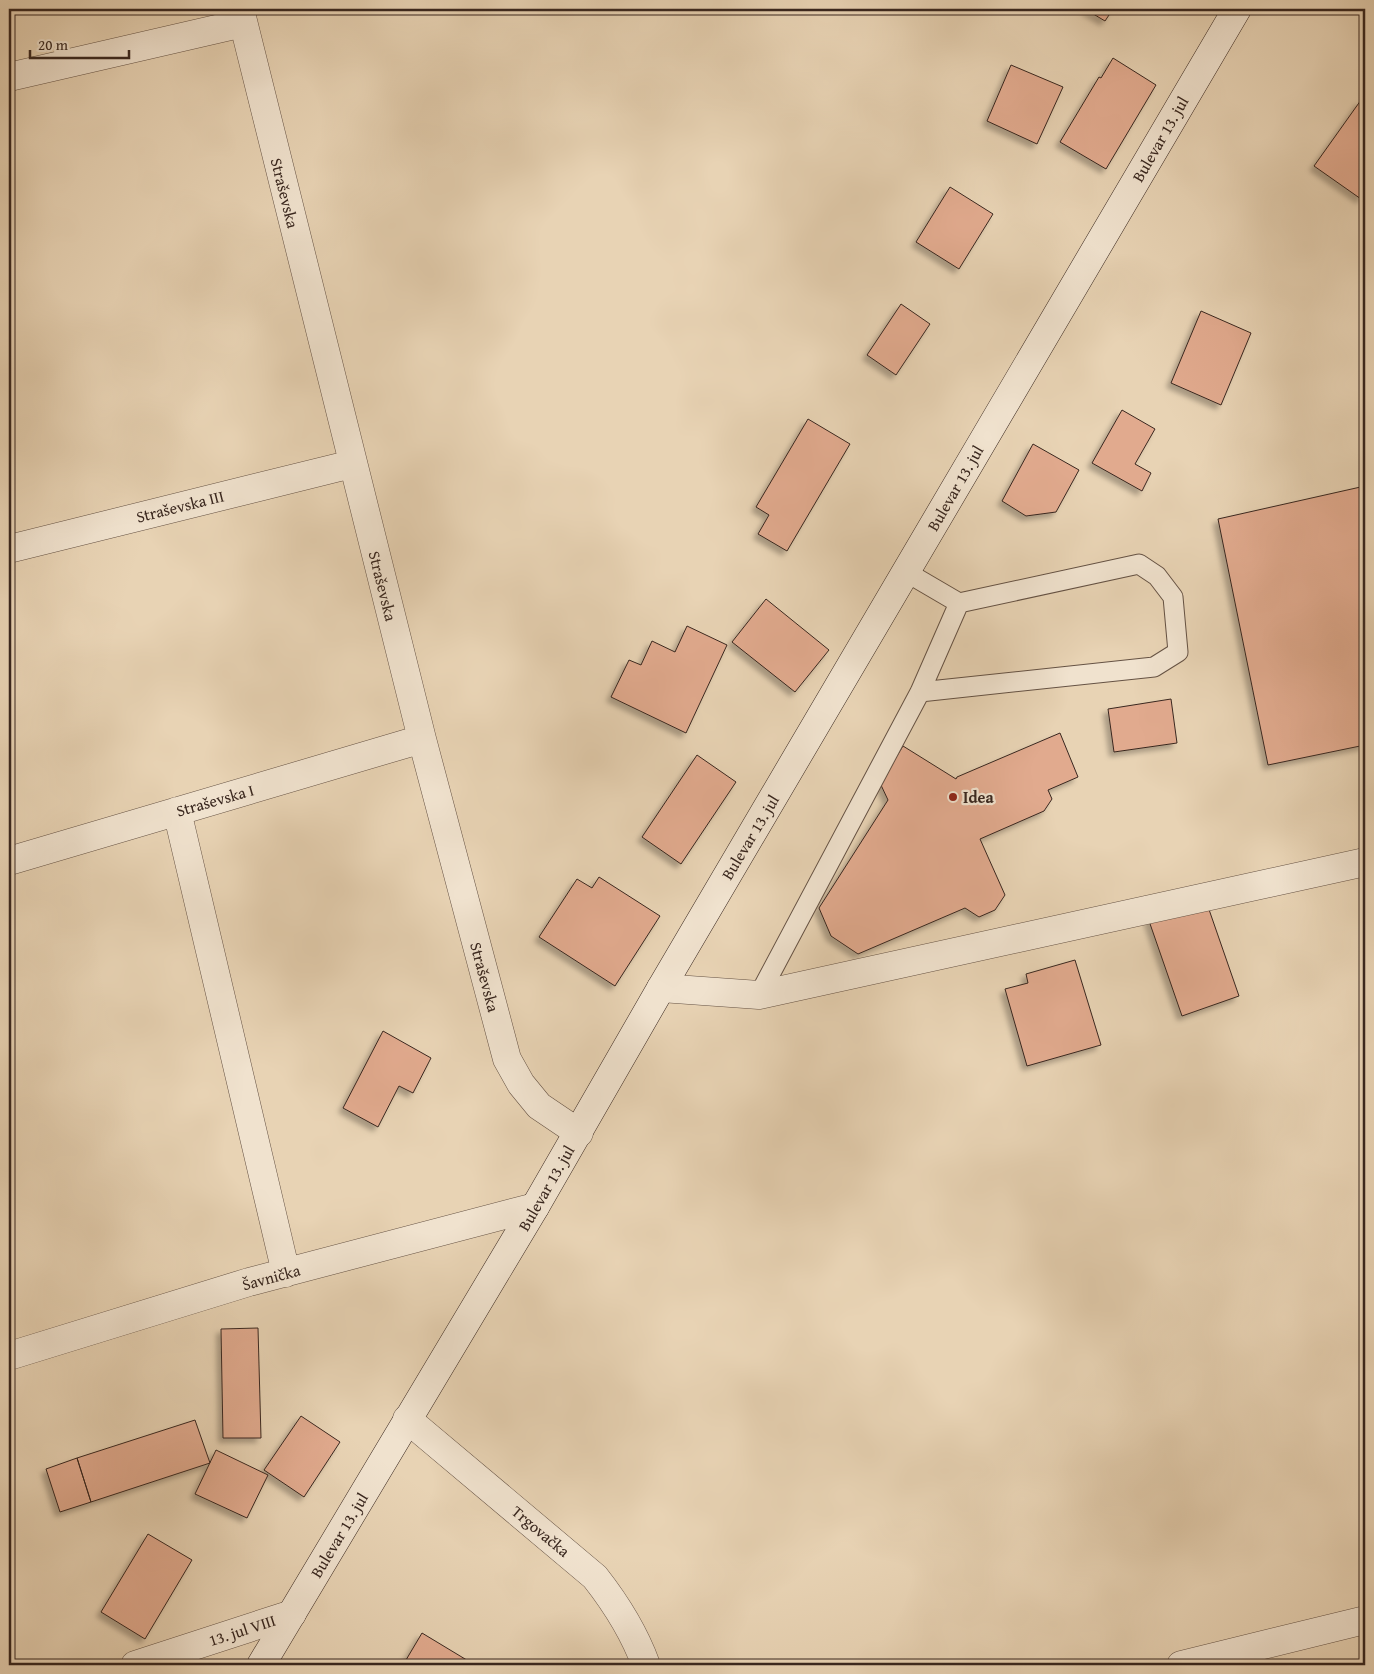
<svg xmlns="http://www.w3.org/2000/svg" width="1374" height="1674" font-family="'Gentium Book Plus',serif">
	<style>
		.building { fill: #e1aa8e; stroke: #39271f; filter: url(#shadow) }
		.lines { fill: none; stroke-linecap: round; stroke-linejoin: round }
		.lane-casing { stroke: #655244; stroke-width: 21 }
		.street-casing { stroke: #655244; stroke-width: 29 }
		.secondary-casing { stroke: #39271f; stroke-width: 29 }
		.lane { stroke: #f0e2ce; stroke-width: 19 }
		.street { stroke: #f0e2ce; stroke-width: 28 }
		.secondary { stroke: #f0e2ce; stroke-width: 28 }
		.poi-dot { fill: #8f2418; stroke: #f0e2ce; stroke-width: 2 }
		.labels { text-anchor: middle; dominant-baseline: central; stroke-width: 4.5; stroke-linejoin: round; paint-order: stroke }
		.street-label { font-size: 16px; fill: #39271f; stroke: #f0e2ce }
		.poi-label { font-size: 16px; font-weight: bold; fill: #39271f; stroke: #f0e2ce; text-anchor: start }
	</style>
	<defs>
		<filter id="shadow"><feDropShadow dx="-4.5" dy="4.5" stdDeviation="2.5" flood-color="#0004"/></filter>
	</defs>
	<rect width="100%" height="100%" fill="#e8d3b4"/>
	<filter id="stains"><feTurbulence type="fractalNoise" baseFrequency=".004" numOctaves="4"/><feColorMatrix values="0 0 0 0 .2 0 0 0 0 .09 0 0 0 0 .02 0 0 0 .5 -.17"/></filter>
	<radialGradient id="worn" r=".72"><stop offset=".6" stop-color="#630" stop-opacity="0"/><stop offset="1" stop-color="#630" stop-opacity=".3"/></radialGradient>
	<!-- building -->
	<path class="building" d="M1085,9H1113L1105,21Z
		M1113,58L1156,85L1106,169L1060,142L1099,77L1101,78Z
		M1011,65L1063,87L1037,144L987,121Z
		M1361,100L1365,103V192L1361,199L1314,166Z
		M950,187L993,214L959,269L916,242Z
		M901,304L930,324L896,375L867,355Z
		M1201,311L1251,333L1221,405L1171,383Z
		M1122,410L1155,429L1135,464L1151,473L1142,491L1092,463Z
		M808,419L850,444L787,551L758,534L769,515L756,507Z
		M1033,444L1079,470L1056,512L1026,516L1002,501Z
		M1365,486V745L1268,765L1218,519Z
		M766,599L829,650L795,692L732,642Z
		M687,626L727,645L686,733L611,697L629,660L641,665L652,641L675,652Z
		M1171,699L1177,743L1114,752L1108,709Z
		M1060,733L1078,777L1048,790L1052,799L1044,811L980,839L1005,895L995,910L979,917L965,908L858,954L831,936L819,908L888,800L880,783L903,746L956,779L957,777Z
		M697,755L736,782L681,864L642,837Z
		M599,877L660,916L615,986L539,937L577,879L592,888Z
		M1205,898L1239,996L1182,1016L1148,918Z
		M1075,960L1101,1045L1027,1066L1005,989L1028,983L1026,974Z
		M383,1031L431,1058L413,1093L399,1086L378,1127L343,1108Z
		M258,1328L261,1438H223L221,1329Z
		M301,1416L340,1442L304,1497L264,1470Z
		M195,1420L210,1463L91,1502L77,1458Z
		M216,1450L268,1475L247,1518L195,1494Z
		M77,1458L91,1502L60,1512L46,1469Z
		M148,1534L192,1560L145,1639L101,1612Z
		M422,1633L475,1665H403Z"/>
	<g class="lines">
		<!-- lane casing -->
		<g class="lane-casing">
			<path id="lane" d="M920,692L1154,667L1178,652L1173,597L1157,576L1139,564L959,603
				M759,995L920,692L959,603L906,572"/>
		</g>
		<!-- street casing -->
		<g class="street-casing">
			<path id="street" d="M240,9L422,739L507,1059L521,1084L539,1106L579,1133
				M9,77L243,23
				M9,549L352,464
				M177,811L286,1273
				M9,861L422,739
				M661,988L759,995L1365,862
				M9,1356L249,1282L535,1207
				M407,1419L595,1577C617,1605 634,1632 646,1665
				M135,1665L292,1614
				M1181,1665L1365,1620"/>
		</g>
		<!-- secondary casing -->
		<g class="secondary-casing">
			<path id="secondary" d="M261,1665L535,1207L661,988L1237,9"/>
		</g>
		<!-- lane -->
		<use href="#lane" class="lane"/>
		<!-- street -->
		<use href="#street" class="street"/>
		<!-- secondary -->
		<use href="#secondary" class="secondary"/>
	</g>
	<!-- markers -->
	<circle class="poi-dot" cx="953" cy="797" r="5"/>
	<g class="labels">
		<!-- street labels -->
		<g class="street-label">
			<text transform="translate(1160 139) rotate(-60)">Bulevar 13. jul</text>
			<text transform="translate(285 193) rotate(76)">Straševska</text>
			<text transform="translate(955 488) rotate(-60)">Bulevar 13. jul</text>
			<text transform="translate(180 506) rotate(-14)">Straševska III</text>
			<text transform="translate(383 586) rotate(76)">Straševska</text>
			<text transform="translate(215 800) rotate(-16)">Straševska I</text>
			<text transform="translate(750 837) rotate(-59)">Bulevar 13. jul</text>
			<text transform="translate(485 977) rotate(75)">Straševska</text>
			<text transform="translate(546 1188) rotate(-60)">Bulevar 13. jul</text>
			<text transform="translate(271 1277) rotate(-15)">Šavnička</text>
			<text transform="translate(541 1531) rotate(40)">Trgovačka</text>
			<text transform="translate(339 1535) rotate(-59)">Bulevar 13. jul</text>
			<text transform="translate(242 1630) rotate(-18)">13. jul VIII</text>
		</g>
		<!-- poi labels -->
		<g class="poi-label">
			<text x="963" y="797">Idea</text>
		</g>
	</g>
	<!-- margin -->
	<rect width="1374" height="1674" fill="none" stroke="#e8d3b4" stroke-width="30"/>
	<rect x="10" y="10" width="1354" height="1654" fill="none" stroke="#39271f" stroke-width="2.5"/>
	<rect x="15" y="15" width="1344" height="1644" fill="none" stroke="#39271f"/>
	<!-- scale -->
	<path d="M30 50v8h99v-8" fill="none" stroke="#39271f" stroke-width="2.5"/>
	<text x="38" y="50" font-size="15" fill="#39271f" stroke="#f0e2ce" stroke-width="4" paint-order="stroke">20 m</text>
	<rect width="100%" height="100%" filter="url(#stains)"/>
	<rect width="100%" height="100%" fill="url(#worn)"/>
</svg>
